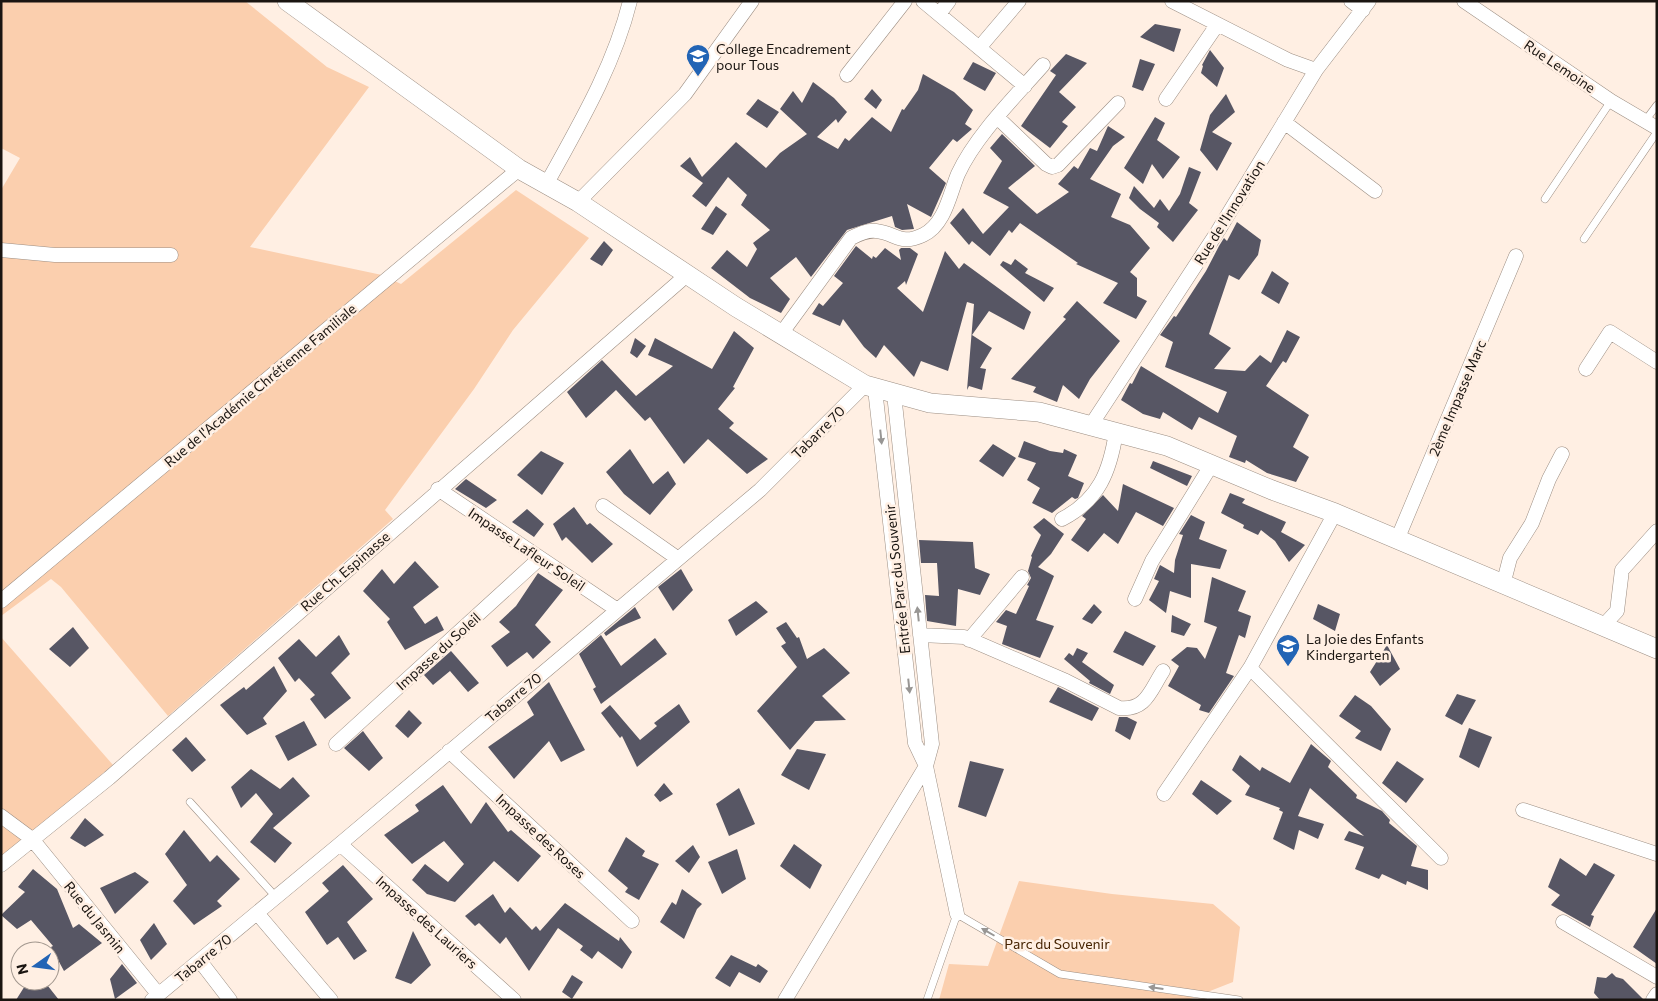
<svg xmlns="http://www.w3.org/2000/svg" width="1658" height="1001" font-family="Commissioner,sans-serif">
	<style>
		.green { fill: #fbcfae }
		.building { fill: #575664 }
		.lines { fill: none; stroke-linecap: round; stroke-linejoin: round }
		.service-casing { stroke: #9c8e83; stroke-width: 8 }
		.minor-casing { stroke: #9c8e83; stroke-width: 15 }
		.secondary-casing { stroke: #9c8e83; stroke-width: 20 }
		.service { stroke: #fff; stroke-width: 7 }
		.minor { stroke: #fff; stroke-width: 14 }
		.secondary { stroke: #fff; stroke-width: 19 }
		.oneway { fill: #989694 }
		.labels { text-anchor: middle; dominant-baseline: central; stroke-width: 5; stroke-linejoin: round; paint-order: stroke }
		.poi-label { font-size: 14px; fill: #1a1511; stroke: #ffefe3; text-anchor: start }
		.street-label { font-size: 14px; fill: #1a1511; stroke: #ffefe3 }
		.park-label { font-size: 14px; fill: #462403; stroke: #ffefe3 }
	</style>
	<rect width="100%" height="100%" fill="#ffefe3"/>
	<!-- green -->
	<path class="green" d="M1,1H245L327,67L369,87L250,247L382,275L401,284L516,190L589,238L513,330L474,389L385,510L393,519L168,716L61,587L51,579L1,616V190L20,158L1,148Z
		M1,637L113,765L1,857Z
		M1019,881L1112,894L1213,904L1240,927L1233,982L1187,1000H939L949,964L988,966Z"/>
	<!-- building -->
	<path class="building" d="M1155,24L1181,29L1174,52L1140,37Z
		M1210,50L1224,68L1217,87L1201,73L1203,66L1202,65Z
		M1066,54L1087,63L1059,92L1076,107L1062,122L1068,126L1050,148L1021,126L1056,75L1050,71Z
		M1140,59L1155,64L1143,91L1132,87Z
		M973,62L996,73L985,91L963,79Z
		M923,74L954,92L973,110L965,124L972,129L957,142L953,139L929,168L946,183L931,217L907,204L914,229L902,230L895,227L892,216L847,230L811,277L796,257L770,278L790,299L781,313L750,298L711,268L727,250L747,267L757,249L753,243L770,230L741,205L747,195L728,177L706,207L692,196L703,183L680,166L690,157L702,177L736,142L766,168L780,153L807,134L780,109L793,91L802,103L813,82L834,98L847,112L838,123L836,119L817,137L838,149L845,138L849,141L872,117L891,132L902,109L904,110L918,90Z
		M872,89L882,100L876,109L864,99Z
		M1226,94L1235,112L1212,132L1232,143L1217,171L1200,150L1210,115Z
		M758,99L779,112L767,128L746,114Z
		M1155,117L1165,123L1157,140L1180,157L1163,179L1152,164L1143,184L1124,168Z
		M1108,126L1125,137L1113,146L1090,179L1121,194L1111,217L1130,225L1150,248L1130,272L1137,278V296L1147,301L1136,319L1103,303L1118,283L1076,264L1078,263L1020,223L1012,233L1009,230L990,256L972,241L969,245L950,223L963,208L983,234L1009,207L983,193L1002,161L990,148L1002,134L1035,166L1008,188L1037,214L1069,192L1058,184L1074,166L1078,169L1090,148L1097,151Z
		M1189,167L1201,172L1189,203L1198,210L1173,242L1157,227L1159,223L1140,209L1129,198L1134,186L1154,208L1160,199L1169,211L1180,194Z
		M716,206L727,214L713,235L701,229Z
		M1237,222L1261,240L1258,255L1239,280L1229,275L1209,334L1231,348L1214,369L1245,371L1260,355L1271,363L1287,330L1300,337L1286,363L1283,361L1266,386L1309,415L1293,447L1309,457L1296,482L1267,473L1246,460L1245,463L1229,457L1237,436L1199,417L1192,430L1163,412L1160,419L1143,414L1121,400L1130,383L1132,384L1141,366L1218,413L1227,392L1165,367L1173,342L1160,335L1174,316L1176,317L1206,271L1219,246L1224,238L1227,241Z
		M604,241L613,250L602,266L590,259Z
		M856,246L872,259L873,256L876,258L885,248L901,260L899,250L901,248H910L918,254L906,285L905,281L897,288L923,312L945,251L959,269L964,263L1031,312L1024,330L989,311L972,335L992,348L980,368L986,369L982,390L969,386L967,390L974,304L967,302L948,371L921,361L914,377L884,345L876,358L864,347L843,319L840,326L812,314L819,303L823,306L843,283L834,276Z
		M1015,259L1028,269L1025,273L1054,288L1044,302L1000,265L1003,261L1011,265Z
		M1272,271L1289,283L1279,304L1261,293Z
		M1077,301L1120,341L1090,379L1079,399L1063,385L1057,402L1033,392L1036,387L1011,379L1066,319L1063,317Z
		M734,331L754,348L733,387L735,388L718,409L734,423L729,428L768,459L747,474L708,439L684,464L650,417L645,421L616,390L586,418L567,392L602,360L636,396L673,366L648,355L655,338L712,369Z
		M635,338L646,346L637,358L630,353Z
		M1024,441L1050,451L1063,453L1064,449L1077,455L1068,476L1084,483L1078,498L1075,499L1072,497L1052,513L1032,503L1040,488L1027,480L1036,463L1018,457Z
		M993,444L1016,458L1003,477L979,461Z
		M630,449L653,484L668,471L676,484L650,515L624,494L606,472Z
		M541,451L564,463L542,495L517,475Z
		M1153,461L1192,476L1187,486L1150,468Z
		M466,479L497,500L486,508L455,489Z
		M1123,484L1174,508L1163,526L1136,512L1118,544L1104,533L1088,552L1071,540L1086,519L1082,516L1103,495L1118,511Z
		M1230,493L1245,499L1242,503L1286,522L1281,532L1305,545L1289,562L1275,541L1261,530L1258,535L1243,528L1244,525L1221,513Z
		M574,507L587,525L590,523L613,544L592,563L566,537L562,541L553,524Z
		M527,509L544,524L534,537L512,522Z
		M1191,515L1205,522L1199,539L1227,550L1220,569L1191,564V598L1170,591L1166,613L1149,600L1159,581L1154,579L1160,565L1174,573L1175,560L1183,535L1179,534Z
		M1044,518L1064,534L1051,554L1038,567L1054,576L1036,620L1054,626L1040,658L1002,644L1007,626L996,622L1006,610L1016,614L1029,586L1027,585L1031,578L1028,571L1032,557L1031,556L1041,535L1033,527Z
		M919,540L973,542L975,568L990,574L980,595L958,589L956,626L927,621L925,595L939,596L937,563H921Z
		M415,561L439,587L413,607L425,624L437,616L444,630L405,650L387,622L390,619L363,591L382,569L394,584Z
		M681,569L693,590L673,611L658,587Z
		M538,573L563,590L535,625L551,642L533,659L527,652L507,667L491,646L510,632L499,622L516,606Z
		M1212,577L1246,591L1238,611L1251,616L1245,638L1239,635L1226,673L1234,676L1209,713L1199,710L1201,705L1168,686L1179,666L1171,660L1187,647L1197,648L1205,659L1217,627L1204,622Z
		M756,601L768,612L736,636L728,620Z
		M1094,604L1102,612L1092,624L1082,619Z
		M1318,604L1340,614L1335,631L1313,619Z
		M635,607L641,618L619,627L606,636L604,633Z
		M1172,615L1191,624L1184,636L1171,632Z
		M786,622L797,638L799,637L807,659L824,648L850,673L822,696L846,720L815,721L790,750L757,711L797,667L781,646L786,643L776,628Z
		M73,627L89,648L70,667L49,649Z
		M1125,631L1156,646L1143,666L1113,652Z
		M339,635L350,654L331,673L351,698L325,719L310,699L315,695L299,678L295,682L278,658L299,639L316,657Z
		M601,635L621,666L655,638L667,654L601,704L593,689L596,687L579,654Z
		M1387,645L1400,669L1380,686L1370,672Z
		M1077,648L1088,653L1082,662L1114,685L1110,694L1089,683L1090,681L1064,659L1069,653L1073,656Z
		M451,651L479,683L468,692L450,671L433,685L424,675Z
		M274,666L287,691L263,718L267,724L247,735L220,705L244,687L246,690Z
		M549,682L585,750L561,762L549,741L514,779L488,747L534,715L527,702Z
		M1058,687L1099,708L1092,721L1049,702Z
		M1457,694L1476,700L1462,725L1445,716Z
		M1355,695L1371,706L1391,729L1381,751L1355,738L1361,731L1339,716Z
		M679,704L690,722L637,767L622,736L620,738L601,713L610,705L640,740L657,726L654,723Z
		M409,710L422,723L408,738L395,726Z
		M1119,717H1127L1137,722L1130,740L1115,731Z
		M304,721L317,745L288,761L275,736Z
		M1469,728L1492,737L1479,768L1459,757Z
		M363,731L383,758L369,771L344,748Z
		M186,737L206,760L192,772L172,750Z
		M1311,744L1331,761L1328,767L1357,795L1356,798L1382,811L1390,820L1389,823L1417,846L1411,866L1428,870V890L1407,881L1406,885L1382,874L1379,879L1355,869L1364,847L1344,840L1349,831L1364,836L1310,788L1298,816L1324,824L1318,839L1299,830L1294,850L1273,839L1283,812L1279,810L1280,808L1245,795L1250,786L1232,770L1240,755L1260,771L1262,767L1290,783Z
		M797,749L826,754L809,790L781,775Z
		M970,761L1004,769L986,817L958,807Z
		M1397,761L1424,779L1406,803L1382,783Z
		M251,769L280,789L293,777L310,796L273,828L292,843L275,863L250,842L273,814L256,793L241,808L231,787Z
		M1201,780L1232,801L1217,815L1192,794Z
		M664,783L673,794L660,802L654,795Z
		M443,785L471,824L486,802L508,832L511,830L541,856L518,882L494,861L455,902L427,894L412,880L425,864L448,882L464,864L444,841L412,864L384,835L419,811L415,805Z
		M739,788L755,824L729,836L716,804Z
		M85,818L104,835L85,847L70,838Z
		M184,830L210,862L217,855L240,879L217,901L222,906L194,925L173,901L187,885L165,854Z
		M626,837L645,851L642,856L659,864L639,900L625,892L628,888L608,871Z
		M794,844L822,865L810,889L780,866Z
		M693,845L700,857L689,873L675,861Z
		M737,849L746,879L722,894L708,862Z
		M1560,858L1586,876L1594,863L1615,875L1591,915L1594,916L1590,927L1551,905L1560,895L1548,887Z
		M343,865L373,899L347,922L367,951L354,960L338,937L327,945L305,912L329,891L322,883Z
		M33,869L57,889L73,928L79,924L102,943L64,971L51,947L53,946L31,920L17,929L1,915L25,892L18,887Z
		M135,872L149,882L115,914L100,888Z
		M682,889L702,904L697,909L684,939L660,922L672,902L676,905Z
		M493,894L505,913L510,907L532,930L536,926L540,931L565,903L619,941L620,937L632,952L622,969L598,951L592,959L580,950L583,946L558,928L529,971L506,937L500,944L479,923L475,926L465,916Z
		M1657,908V964L1633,947Z
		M154,923L167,944L151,960L140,940Z
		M413,931L431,965L411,984L395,978Z
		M731,955L756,967L758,964L768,971L760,983L739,972L730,987L715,978Z
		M122,964L137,983L115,999L110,979Z
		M1612,973L1616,977L1623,979L1644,1000H1600L1594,993L1597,977L1606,978Z
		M572,975L583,982L572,999L562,992Z
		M28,981H44L59,1000H16Z"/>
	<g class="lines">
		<!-- service casing -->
		<g class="service-casing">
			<path id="service" d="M1645,121L1657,105
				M1545,199L1611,101
				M1584,239L1657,132
				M190,802L276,897
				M927,1000L957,914L1060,974L1239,1000"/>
		</g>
		<!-- minor casing -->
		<g class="minor-casing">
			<path id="minor" d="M923,1L1025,86
				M1172,1L1288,60L1316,70
				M1351,1L1363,10
				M1464,1L1611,101L1657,128
				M939,14L949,1
				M979,48L1019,1
				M847,75L905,1
				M1166,99L1217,25
				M998,118L1046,164L1052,167L1058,165L1118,103
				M1284,122L1375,191
				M547,183C579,125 614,66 630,1
				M578,202L685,94L752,1
				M1,250L55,255H171
				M781,334L851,238C859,234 867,230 876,231C896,233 900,246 923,235C945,225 950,193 958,174C976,135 1015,97 1043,65
				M1586,369L1610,332L1657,362
				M875,389L915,743L926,766L957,914
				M1091,425L1218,231L1316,70L1369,1
				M438,489L616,609
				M603,506L677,558
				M1062,519C1099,500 1110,471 1116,432
				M1397,540L1516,256
				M1503,585L1510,558L1532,523L1549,479L1562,454
				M1135,599L1152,561L1212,464
				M1,601L519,169
				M1604,625L1617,611L1622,570L1657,531
				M920,635L964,637L1066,681L1119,708C1146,711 1150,691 1163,671
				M969,640L1022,577
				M1250,668L1441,858
				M336,744L540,558
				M449,751L632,921
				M1164,794L1250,668L1335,513
				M1523,810L1657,854
				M1,816L32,839L158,994
				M340,844L514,1000
				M1,865L109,778L688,274
				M257,913L331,1000
				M1563,922L1657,977
				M200,961L230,1000
				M152,1000L340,844L760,490L865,385
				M785,1000L926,766L932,744L894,394
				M1653,1000L1657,994"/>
		</g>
		<!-- secondary casing -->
		<g class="secondary-casing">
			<path id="secondary" d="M287,1L519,169L578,202L736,307L865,385L930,403L1039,412L1167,446L1272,490L1335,513L1657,649"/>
		</g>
		<!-- service -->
		<use href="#service" class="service"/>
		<!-- minor -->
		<use href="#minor" class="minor"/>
		<!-- secondary -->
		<use href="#secondary" class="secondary"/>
	</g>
	<!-- one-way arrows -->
	<defs><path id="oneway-solid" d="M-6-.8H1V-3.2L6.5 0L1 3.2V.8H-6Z" transform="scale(1.25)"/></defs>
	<g class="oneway">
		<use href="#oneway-solid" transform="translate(881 437) rotate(84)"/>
		<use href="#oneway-solid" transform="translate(918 614) rotate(-96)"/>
		<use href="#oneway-solid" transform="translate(909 686) rotate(84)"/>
		<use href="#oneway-solid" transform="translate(988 932) rotate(-150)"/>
		<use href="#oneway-solid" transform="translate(1156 988) rotate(-172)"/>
	</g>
	<!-- icons -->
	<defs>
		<g id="school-pin" transform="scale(1.25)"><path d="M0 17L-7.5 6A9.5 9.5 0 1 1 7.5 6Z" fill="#2264b5" stroke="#ffefe3"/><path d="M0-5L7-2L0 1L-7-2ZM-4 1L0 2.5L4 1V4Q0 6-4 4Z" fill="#fff"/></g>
	</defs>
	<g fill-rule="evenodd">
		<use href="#school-pin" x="698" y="56"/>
		<use href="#school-pin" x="1288" y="646"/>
	</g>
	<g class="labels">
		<!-- poi labels -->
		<g class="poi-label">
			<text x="716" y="48">College Encadrement<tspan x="716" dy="16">pour Tous</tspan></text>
			<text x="1306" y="638">La Joie des Enfants<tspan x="1306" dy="16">Kindergarten</tspan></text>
		</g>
		<!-- street labels -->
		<g class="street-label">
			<text transform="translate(1560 66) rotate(34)">Rue Lemoine</text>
			<text transform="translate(1229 212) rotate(-58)">Rue de l'Innovation</text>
			<text transform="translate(260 385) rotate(-40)">Rue de l'Académie Chrétienne Familiale</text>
			<text transform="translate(1457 398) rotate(-67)">2ème Impasse Marc</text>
			<text transform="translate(818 432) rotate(-45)">Tabarre 70</text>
			<text transform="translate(527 549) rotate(34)">Impasse Lafleur Soleil</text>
			<text transform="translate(345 571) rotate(-41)">Rue Ch. Espinasse</text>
			<text transform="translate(897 579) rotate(-96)">Entrée Parc du Souvenir</text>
			<text transform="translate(438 651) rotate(-42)">Impasse du Soleil</text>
			<text transform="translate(513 697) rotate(-40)">Tabarre 70</text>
			<text transform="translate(541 836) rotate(43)">Impasse des Roses</text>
			<text transform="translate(95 917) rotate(51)">Rue du Jasmin</text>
			<text transform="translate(427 922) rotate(42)">Impasse des Lauriers</text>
			<text transform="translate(203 958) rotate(-39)">Tabarre 70</text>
		</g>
		<!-- park labels -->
		<g class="park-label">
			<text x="1057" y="943">Parc du Souvenir</text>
		</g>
	</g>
	<!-- border -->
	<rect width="1658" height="1001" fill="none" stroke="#1a1511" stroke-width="5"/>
	<!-- north arrow -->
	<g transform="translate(35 966) rotate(256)"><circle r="24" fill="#ffefe3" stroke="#a3988f"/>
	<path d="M0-4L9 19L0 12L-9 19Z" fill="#2264b5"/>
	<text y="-8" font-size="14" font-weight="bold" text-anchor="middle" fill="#1a1511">N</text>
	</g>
</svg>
